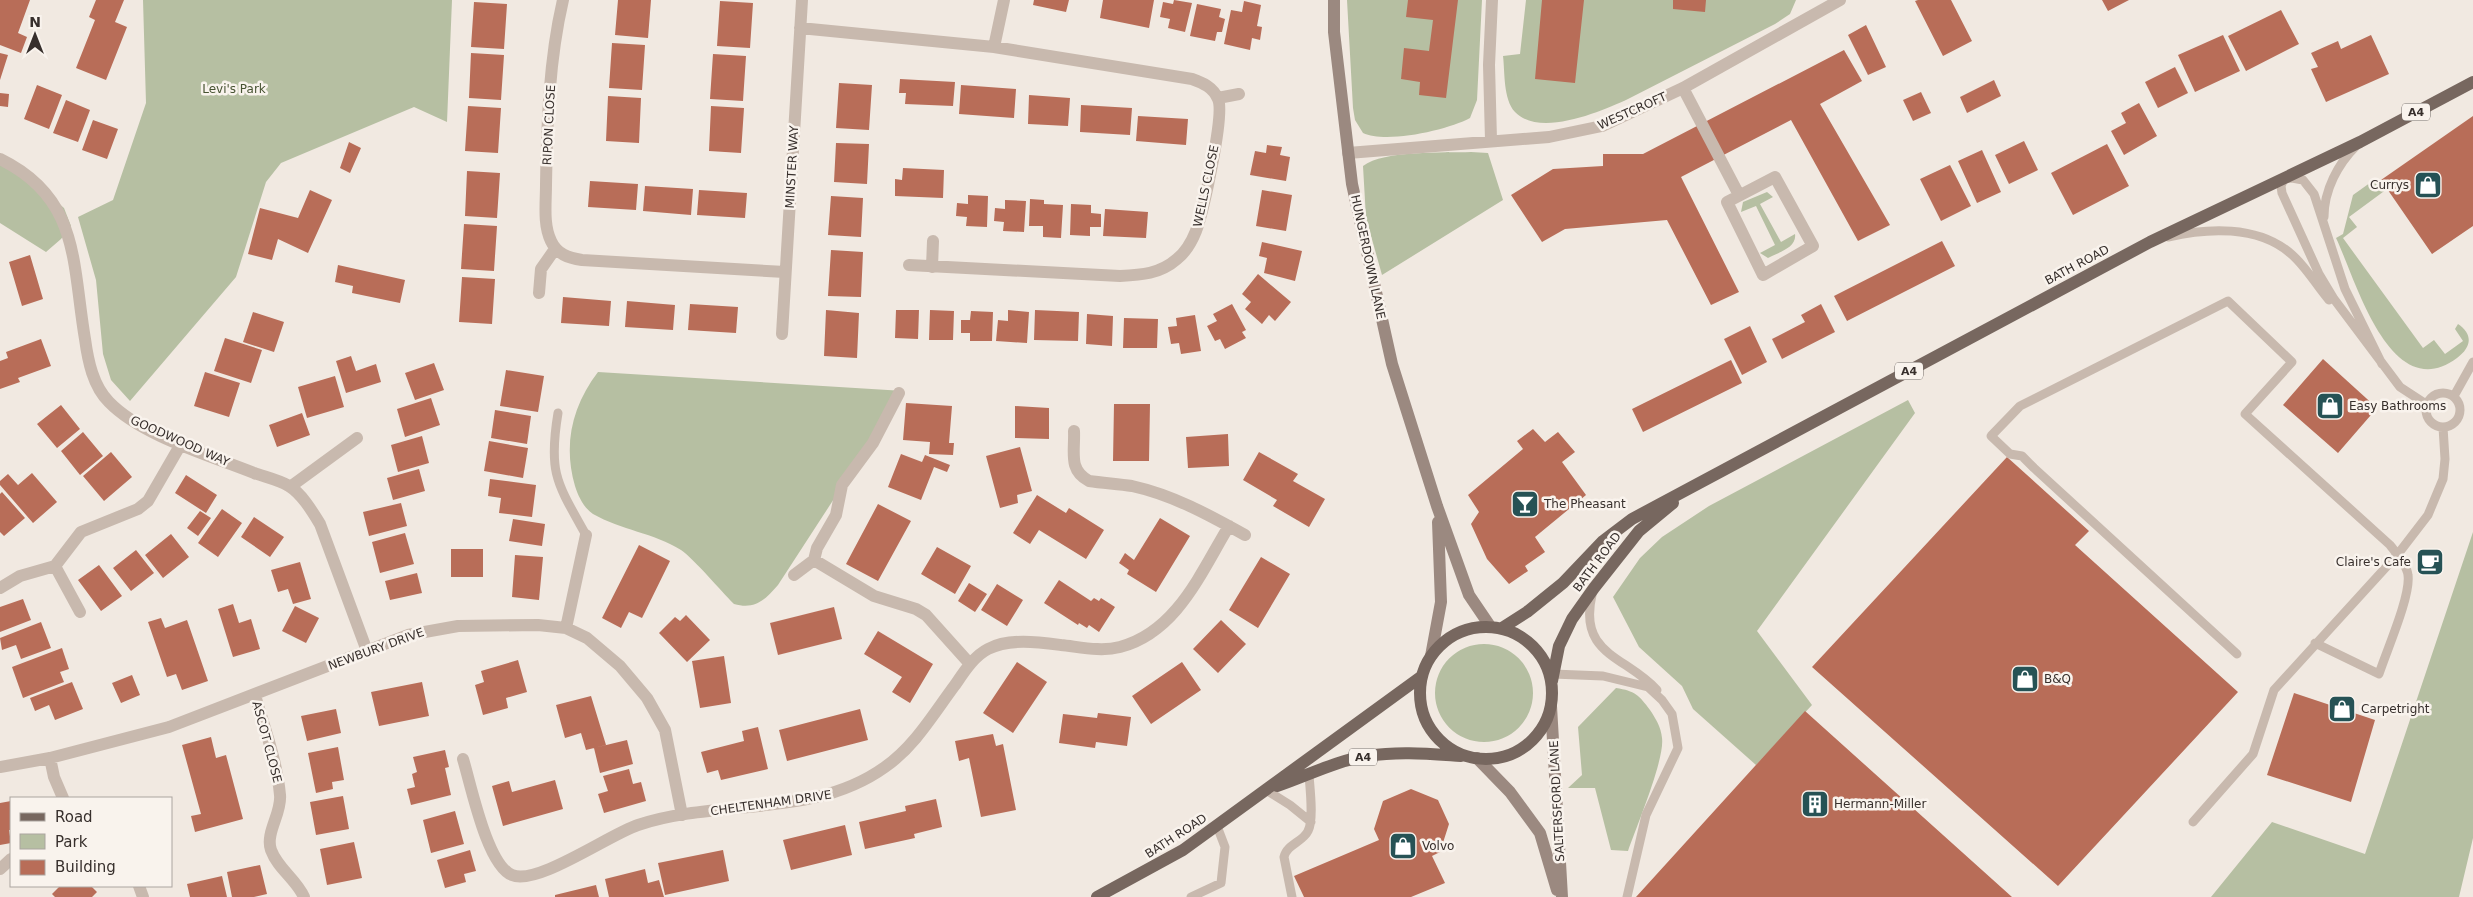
<svg xmlns="http://www.w3.org/2000/svg" width="2473" height="897" font-family="'DejaVu Sans',sans-serif">
	<style>
		.green { fill: #b6bfa2 }
		.building { fill: #b86d58 }
		.lines { fill: none; stroke-linecap: round; stroke-linejoin: round }
		.lane { stroke: #c8b9ae; stroke-width: 9 }
		.street { stroke: #c8b9ae; stroke-width: 12 }
		.secondary { stroke: #9b8980; stroke-width: 12 }
		.primary { stroke: #77675f; stroke-width: 12 }
		.labels { text-anchor: middle; dominant-baseline: central; stroke-width: 5; stroke-linejoin: round; paint-order: stroke }
		.shield { fill: #f9f3ed; stroke: #716a66; stroke-width: 1 }
		.shield-label { font-size: 11px; font-weight: bold; fill: #372f2c }
		.park-label { font-size: 12px; fill: #475332; stroke: #f9f3ed }
		.street-label { font-size: 12px; fill: #372f2c; stroke: #f9f3ed }
		.poi-label { font-size: 12px; fill: #372f2c; stroke: #f9f3ed; text-anchor: start }
	</style>
	<rect width="100%" height="100%" fill="#f1e9e1"/>
	<!-- green -->
	<path class="green" d="M143,0H452L447,122L414,107L281,163L266,182L236,277L130,401L111,380L103,354L96,280L78,217L113,200L146,103Z
		M1347,0H1482L1477,100L1470,118C1448,130 1386,144 1363,133L1355,120L1353,108Z
		M1526,0H1796L1790,14L1775,24L1628,99C1602,111 1540,138 1515,112C1503,99 1505,72 1503,56L1520,54Z
		M1471,152L1488,153L1503,200L1382,275L1366,218L1363,166C1384,150 1444,153 1471,152Z
		M0,153L64,208L71,226L61,239L46,252L0,223Z
		M2374,180L2387,189L2349,217L2357,227L2343,238L2423,348L2434,340L2445,354L2463,341L2455,329L2458,324C2473,334 2472,347 2457,358C2390,408 2355,277 2336,238L2343,234L2353,195Z
		M1767,192L1773,197L1760,204L1781,242L1795,234C1797,248 1779,252 1768,258L1760,253L1775,245L1756,206L1741,212L1743,202Z
		M598,372L904,391L778,585C765,600 755,610 734,604C720,590 695,560 681,550C654,533 621,530 593,514C584,508 578,496 575,486C563,445 572,406 598,372Z
		M1908,400L1915,413L1757,631L1812,705L1756,765L1693,709L1682,686L1639,647L1613,597L1640,558L1662,537L1709,506Z
		M2473,532V838L2459,897H2211L2272,822L2365,854Z
		M1435 693a49 49 0 1 1 98 0a49 49 0 1 1-98 0Z
		M1616,688C1635,691 1639,695 1650,710C1656,719 1661,727 1662,738C1665,759 1636,828 1628,851L1611,850L1595,788H1568L1582,775L1578,727Z"/>
	<!-- building -->
	<path class="building" d="M0,0H30L18,33L27,37L21,53L0,45Z
		M96,0H124L115,22L127,27L106,80L76,68L95,20L89,17Z
		M618,0H651L648,38L615,35Z
		M1034,0H1069L1066,12L1033,5Z
		M1103,0H1154L1149,28L1100,18Z
		M1174,0L1192,3L1185,32L1168,28L1170,19L1160,17L1163,2L1173,4Z
		M1408,0H1458L1446,98L1419,95L1420,82L1401,79L1404,48L1429,51L1433,20L1406,17Z
		M1542,0H1584L1575,83L1535,79Z
		M1673,0H1706L1705,12L1673,9Z
		M1918,0H1951L1972,41L1943,56L1915,1Z
		M2102,0H2129L2108,11Z
		M720,1L753,3L750,48L717,46Z
		M1244,1L1261,5L1257,26L1262,27L1260,40L1252,38L1250,50L1224,44L1231,10L1242,12Z
		M474,2L507,4L504,49L471,47Z
		M1197,4L1221,9L1219,17L1225,19L1222,32H1217L1215,41L1190,36Z
		M2281,10L2299,44L2246,71L2228,36Z
		M1866,25L1886,67L1868,75L1848,35Z
		M2223,35L2240,71L2195,92L2178,55Z
		M2371,35L2389,74L2326,102L2311,69L2318,67L2311,53L2338,41L2341,49Z
		M612,43L645,45L642,90L609,88Z
		M1844,50L1862,81L1820,104L1890,225L1858,241L1791,120L1681,177L1739,292L1711,305L1667,220L1565,229L1542,242L1511,195L1553,169L1603,166V154H1643Z
		M0,53L8,55L0,80Z
		M471,53L504,55L501,100L469,98Z
		M713,54L746,56L743,101L710,99Z
		M2175,67L2188,93L2158,108L2145,82Z
		M900,79L955,82L953,106L905,104L906,93H899Z
		M1994,80L2001,96L1967,113L1960,97Z
		M839,83L872,85L869,130L836,128Z
		M37,85L62,95L49,129L24,119Z
		M961,85L1016,89L1014,118L959,114Z
		M1921,92L1931,113L1913,121L1903,100Z
		M0,93L9,94L8,107L0,106Z
		M1029,95L1070,98L1068,126L1028,124Z
		M608,96L641,98L639,143L606,141Z
		M66,100L90,110L78,142L53,133Z
		M2139,103L2157,136L2124,155L2111,131L2126,123L2121,113Z
		M1081,105L1132,108L1130,135L1080,132Z
		M468,106L501,108L498,153L465,151Z
		M711,106L744,108L741,153L709,151Z
		M1138,116L1188,119L1186,145L1136,141Z
		M2473,116V226L2432,254L2381,180Z
		M93,120L118,129L107,159L82,150Z
		M2024,141L2038,170L2009,184L1995,155Z
		M349,142L361,148L350,173L340,168Z
		M836,143L869,144L867,184L834,182Z
		M2107,144L2129,186L2073,215L2051,173Z
		M1267,145L1282,147L1280,155L1290,157L1286,181L1250,175L1255,151L1266,153Z
		M1982,150L2001,192L1977,203L1958,161Z
		M1950,165L1971,206L1941,221L1920,179Z
		M903,168L944,170L943,198L895,196V179L902,180Z
		M467,171L500,173L497,218L465,216Z
		M590,181L638,184L636,210L588,207Z
		M645,186L693,189L691,215L643,211Z
		M310,190L332,200L308,253L278,239L272,260L248,254L260,208L298,218Z
		M699,190L747,193L745,218L697,215Z
		M1262,190L1292,195L1286,231L1256,226Z
		M968,195L988,196L987,227L966,226L967,217L956,216L957,203L968,204Z
		M831,196L863,198L861,237L828,235Z
		M1030,199L1044,200V204L1063,205L1061,238L1043,237V226H1029Z
		M1005,200L1026,201L1024,232L1003,231L1004,222L994,221L995,208L1005,209Z
		M1071,204L1091,205V213L1101,214V227H1090V236L1070,235Z
		M1105,209L1148,212L1146,238L1103,236Z
		M464,224L497,226L494,271L461,269Z
		M1942,241L1955,266L1847,321L1834,296Z
		M1262,242L1302,251L1295,281L1264,273L1267,258L1259,256Z
		M831,250L863,252L861,297L828,296Z
		M30,255L43,299L22,306L9,262Z
		M338,265L405,280L400,303L352,293L353,286L335,282Z
		M1258,274L1291,302L1275,321L1269,315L1262,324L1245,309L1251,302L1242,294Z
		M462,277L495,279L492,324L459,322Z
		M563,297L611,301L609,326L561,323Z
		M627,301L675,305L673,330L625,327Z
		M690,304L738,307L736,333L688,330Z
		M1232,304L1246,330L1242,332L1246,338L1225,349L1220,339L1215,341L1207,326L1217,321L1213,314Z
		M1821,304L1835,332L1782,359L1772,339L1805,322L1801,315Z
		M826,310L859,313L857,358L824,356Z
		M896,310H919L918,339L895,338Z
		M930,310L954,311L953,340H929Z
		M1008,310L1029,312L1027,343L996,341L998,320L1008,321Z
		M1035,310L1079,312L1078,341L1034,340Z
		M971,311L993,312L992,341H970V333H961V320H970Z
		M253,312L284,322L274,352L243,342Z
		M1087,314L1113,316L1112,346L1086,344Z
		M1195,315L1201,351L1181,354L1179,343L1171,344L1168,327L1177,326L1176,318Z
		M1124,318L1158,319L1157,348H1123Z
		M1750,326L1767,362L1742,375L1724,339Z
		M225,338L262,350L251,383L214,371Z
		M41,339L51,366L18,378L20,382L0,389V361L8,358L6,352Z
		M351,356L356,371L376,364L381,382L346,393L336,361Z
		M2323,359L2377,408L2338,453L2283,405Z
		M1731,360L1742,383L1643,432L1632,409Z
		M434,363L444,390L415,400L405,373Z
		M506,370L544,376L538,412L500,406Z
		M205,372L240,383L229,417L194,406Z
		M335,376L344,407L307,418L298,387Z
		M431,398L440,425L405,437L397,409Z
		M906,403L952,406L949,443H954L953,455L929,454L930,442L903,440Z
		M1114,404H1150L1149,461H1113Z
		M61,405L80,429L57,448L37,424Z
		M1015,406L1049,408V439L1015,438Z
		M495,410L531,416L527,444L491,438Z
		M302,413L310,435L277,447L269,425Z
		M1533,429L1545,442L1558,432L1575,452L1562,462L1586,495L1535,537L1545,552L1525,566L1528,571L1509,584L1487,559L1471,524L1479,512L1468,495L1523,449L1517,441Z
		M83,432L103,456L80,475L61,451Z
		M1228,434L1229,466L1188,468L1186,437Z
		M422,436L429,463L398,472L391,445Z
		M489,441L528,448L523,478L484,471Z
		M1020,447L1032,491L1017,495L1018,503L1000,508L986,456Z
		M111,452L132,477L104,501L83,476Z
		M1259,452L1298,474L1293,481L1325,499L1309,527L1273,506L1277,500L1243,480Z
		M901,454L922,462L925,455L950,465L947,472L934,467L921,500L888,487Z
		M2007,457L2089,531L2075,545L2238,692L2058,886L1812,667Z
		M419,469L425,491L393,500L387,478Z
		M32,473L57,502L33,523L0,485V481L8,474L18,485Z
		M186,475L217,495L206,513L175,493Z
		M490,479L536,485L532,517L499,513L501,498L488,496Z
		M2,492L25,518L4,536L0,532V494Z
		M1037,495L1066,513L1069,508L1104,530L1086,559L1039,530L1030,544L1013,533Z
		M401,503L407,526L369,536L363,512Z
		M878,504L911,521L878,581L846,564Z
		M222,509L242,523L218,557L198,543Z
		M200,511L211,518L198,536L187,528Z
		M254,517L284,537L270,557L241,537Z
		M1160,518L1190,536L1156,592L1127,574L1129,570L1119,563L1125,553L1134,560Z
		M513,519L545,524L542,546L509,541Z
		M405,533L414,564L380,573L372,542Z
		M171,534L189,557L163,578L145,555Z
		M639,545L670,561L642,618L629,612L621,628L602,618Z
		M937,547L971,566L955,594L921,574Z
		M451,549H483V577H451Z
		M136,550L154,573L131,591L113,568Z
		M2429,553L2437,555L2431,571L2424,569Z
		M515,555L543,557L539,600L512,597Z
		M1261,557L1290,574L1258,628L1229,610Z
		M300,562L311,599L293,604L288,589L278,592L271,570Z
		M99,565L122,596L101,611L78,580Z
		M417,573L422,593L390,600L385,581Z
		M1059,580L1091,601L1094,598L1099,601L1101,598L1115,607L1099,632L1089,625L1087,628L1079,623L1078,625L1044,603Z
		M969,583L987,594L975,612L958,601Z
		M997,584L1023,600L1007,626L981,610Z
		M23,599L31,620L0,632V607Z
		M233,604L239,623L251,619L260,649L233,657L218,609Z
		M295,606L319,618L306,643L282,631Z
		M834,607L842,639L778,655L770,623Z
		M686,615L710,640L687,662L659,633L675,617L680,621Z
		M161,618L165,628L187,620L208,681L182,690L176,674L167,677L148,622Z
		M1221,620L1246,644L1218,673L1193,649Z
		M41,622L51,648L21,659L16,645L2,650L0,638Z
		M878,631L933,664L910,703L892,692L902,677L864,654Z
		M62,648L69,669L60,672L64,682L23,698L12,667Z
		M724,656L731,703L700,708L692,661Z
		M518,660L527,692L506,698L508,708L483,715L475,685L484,682L481,671Z
		M1017,662L1047,682L1013,733L983,713Z
		M1182,662L1201,690L1151,724L1132,696Z
		M132,675L140,695L121,703L112,683Z
		M72,682L83,709L55,720L49,705L35,711L30,698Z
		M422,682L429,716L379,726L371,692Z
		M2294,693L2375,720L2351,802L2267,775Z
		M591,696L606,745L586,750L581,733L565,738L556,705Z
		M336,709L341,733L307,741L301,716Z
		M860,709L868,740L787,761L779,730Z
		M1805,711L2012,897H1636Z
		M1098,713L1131,717L1127,746L1096,742L1095,748L1059,743L1063,714L1097,718Z
		M758,727L768,769L721,780L718,770L707,773L701,752L744,741L742,731Z
		M993,734L996,746L1003,744L1016,810L981,817L969,758L959,761L955,741Z
		M211,737L216,758L226,755L243,819L195,832L191,816L201,814L182,745Z
		M627,740L633,764L600,773L594,748Z
		M338,747L344,780L332,782L333,789L316,793L308,753Z
		M445,750L449,767L445,768L451,795L411,805L407,789L415,787L412,774L417,772L413,757Z
		M629,769L633,784L641,782L646,801L604,813L598,794L608,791L603,776Z
		M555,780L563,809L503,826L492,786L509,781L512,792Z
		M1411,789L1438,800L1449,824L1440,852L1432,856L1445,883L1411,897H1304L1294,876L1379,840L1374,829L1383,801Z
		M343,796L349,829L316,835L310,802Z
		M936,799L942,827L914,834L915,838L865,849L859,822L906,811L905,806Z
		M11,801V830H9L11,843L0,845V803Z
		M455,811L464,844L431,853L423,820Z
		M845,825L852,855L791,870L783,840Z
		M354,842L362,878L327,885L320,849Z
		M470,850L476,871L464,874L466,882L445,888L437,860Z
		M723,850L729,881L665,895L658,863Z
		M260,865L267,894L254,897H232L227,872Z
		M645,869L648,883L659,880L664,897H609L605,879Z
		M222,876L227,897H190L187,884Z
		M596,885L599,897H555V895Z
		M60,886H91L97,892L92,897H55L52,894Z"/>
	<g class="lines">
		<!-- lane -->
		<path class="lane" d="M2324,217C2324,190 2338,164 2356,146
			M2168,237C2207,228 2257,225 2290,253C2305,265 2316,285 2329,300
			M2382,364L2345,289L2314,194L2303,180L2292,178L2284,179L2281,186L2282,193L2319,274L2334,299L2400,387L2426,404
			M2426 410a17 17 0 1 1 34 0a17 17 0 1 1-34 0Z
			M2454,396L2473,362
			M558,413C548,473 557,483 586,535
			M1592,595C1578,655 1626,656 1657,690
			M2237,654L2034,468L2022,456L2010,454L1991,436L2020,406L2228,301L2292,362L2245,414L2390,545C2396,553 2407,565 2408,575C2411,596 2386,652 2379,674L2315,643
			M1553,674L1603,676L1648,687L1662,700L1672,714L1678,748L1646,815L1627,897
			M1266,790L1290,805L1311,822
			M2193,822L2253,754L2274,690L2398,554L2428,515L2443,479L2445,459L2443,427
			M1191,897L1221,883L1225,847L1217,826
			M1292,897L1284,857C1287,844 1303,842 1308,831C1314,820 1310,789 1309,775"/>
		<!-- street -->
		<path class="street" d="M563,0C549,60 547,123 546,185C546,203 543,225 551,241C557,254 568,258 582,260L785,272
			M800,28L994,47L1192,79C1203,83 1213,87 1218,99C1225,114 1203,212 1196,231C1192,241 1186,252 1177,259C1160,274 1141,275 1120,276L909,265
			M994,47L1004,0
			M1683,88L1739,195
			M1218,98L1239,94
			M1491,140L1489,65L1492,0
			M1348,153L1549,137L1602,126L1683,88L1840,0
			M0,159C80,198 72,263 85,339C88,361 93,386 109,402C142,436 209,455 254,473C265,477 279,480 289,486C302,494 312,511 320,524L367,651
			M1775,177L1813,246L1763,275L1727,202Z
			M932,267L933,241
			M539,293L541,269L555,249
			M782,334L802,0
			M899,393L873,443L842,485L836,515L817,548L814,560L874,596L916,609L926,615L970,664
			M1074,431C1075,452 1068,470 1089,481C1103,483 1118,484 1132,486C1173,495 1209,515 1245,535
			M290,487L357,438
			M55,566L80,612
			M794,575L814,560
			M0,588L20,576L55,566L81,532L138,509L148,501L181,444
			M566,628L586,535
			M255,695C264,727 277,761 280,795C282,813 265,833 271,850C278,869 296,879 304,897
			M50,758L54,777L63,798
			M463,759C471,785 487,865 512,875C537,886 610,834 638,825C719,798 813,819 885,767C915,746 934,713 955,685C964,672 974,656 988,649C1009,638 1038,642 1061,645C1080,647 1101,652 1120,647C1177,632 1201,572 1229,526
			M0,767L50,758L169,727L408,635L458,626L538,625L566,628L587,638L620,666L647,698L665,730L682,815
			M0,869L11,859
			M139,886L143,897"/>
		<!-- secondary -->
		<path class="secondary" d="M1334,0V32L1352,184L1392,364L1437,506L1469,595L1490,626
			M1431,656L1441,602L1438,522
			M1551,706L1562,897
			M1477,758L1510,792L1540,833L1557,890"/>
		<!-- primary -->
		<path class="primary" d="M1420 693a66 66 0 1 1 132 0a66 66 0 1 1-132 0Z
			M1502,628L1527,612L1563,583L1603,541L1632,519L2150,242L2360,142L2473,82
			M1552,681L1559,646L1572,619L1594,588L1639,531L1673,503
			M1277,786C1307,776 1337,760 1368,756C1399,751 1430,754 1461,756
			M1097,897L1183,850L1422,676"/>
	</g>
	<!-- icons -->
	<defs>
		<g id="shop-square" transform="scale(1.4375)"><rect x="-9" y="-9" width="18" height="18" rx="4" fill="#265255" stroke="#f9f3ed"/><path d="M-5-2.5h2.3a2.7 3.5 0 0 1 5.4 0H5L5.5 6h-11ZM-1.5-2.5h3a1.5 2.3 0 0 0-3 0Z" fill="#fff"/></g>
		<g id="bar-square" transform="scale(1.4375)"><rect x="-9" y="-9" width="18" height="18" rx="4" fill="#265255" stroke="#f9f3ed"/><path d="M-6-5H6L.8 .8V4.5H3.5V6h-7V4.5H-.8V.8Z" fill="#fff"/></g>
		<g id="cafe-square" transform="scale(1.4375)"><rect x="-9" y="-9" width="18" height="18" rx="4" fill="#265255" stroke="#f9f3ed"/><path d="M-5.5-4.5H6V0H3Q3 3.5 0 3.5H-2.5Q-5.5 3.5-5.5 0ZM3-3.2v2h1.7v-2ZM-6 4.5H4V6H-6Z" fill="#fff"/></g>
		<g id="building-square" transform="scale(1.4375)"><rect x="-9" y="-9" width="18" height="18" rx="4" fill="#265255" stroke="#f9f3ed"/><path d="M-4-6H4V6H1V3H-1V6H-4ZM-2.5-4.3h1.7v1.8h-1.7ZM.8-4.3h1.7v1.8H.8ZM-2.5-1h1.7V.8h-1.7ZM.8-1h1.7V.8H.8Z" fill="#fff"/></g>
	</defs>
	<g fill-rule="evenodd">
		<use href="#shop-square" x="2428" y="185"/>
		<use href="#shop-square" x="2330" y="406"/>
		<use href="#bar-square" x="1525" y="504"/>
		<use href="#cafe-square" x="2430" y="562"/>
		<use href="#shop-square" x="2025" y="679"/>
		<use href="#shop-square" x="2342" y="709"/>
		<use href="#building-square" x="1815" y="804"/>
		<use href="#shop-square" x="1403" y="846"/>
	</g>
	<g class="labels">
		<!-- shield labels -->
		<g class="shield">
			<rect x="2402" y="103.5" width="28" height="17" rx="4"/>
			<rect x="1895" y="362.5" width="28" height="17" rx="4"/>
			<rect x="1349" y="748.5" width="28" height="17" rx="4"/>
		</g>
		<g class="shield-label">
			<text x="2416" y="112">A4</text>
			<text x="1909" y="371">A4</text>
			<text x="1363" y="757">A4</text>
		</g>
		<!-- park labels -->
		<g class="park-label">
			<text x="234" y="89">Levi's Park</text>
		</g>
		<!-- street labels -->
		<g class="street-label">
			<text transform="translate(1632 111) rotate(-24)">WESTCROFT</text>
			<text transform="translate(549 125) rotate(-87)">RIPON CLOSE</text>
			<text transform="translate(792 167) rotate(-87)">MINSTER WAY</text>
			<text transform="translate(1206 186) rotate(-78)">WELLS CLOSE</text>
			<text transform="translate(1368 257) rotate(78)">HUNGERDOWN LANE</text>
			<text transform="translate(2077 265) rotate(-28)">BATH ROAD</text>
			<text transform="translate(180 441) rotate(24)">GOODWOOD WAY</text>
			<text transform="translate(1597 562) rotate(-53)">BATH ROAD</text>
			<text transform="translate(376 649) rotate(-20)">NEWBURY DRIVE</text>
			<text transform="translate(267 742) rotate(75)">ASCOT CLOSE</text>
			<text transform="translate(1557 801) rotate(-93)">SALTERSFORD LANE</text>
			<text transform="translate(771 803) rotate(-8)">CHELTENHAM DRIVE</text>
			<text transform="translate(1176 836) rotate(-33)">BATH ROAD</text>
		</g>
		<!-- poi labels -->
		<g class="poi-label">
			<text x="2409" y="185" text-anchor="end">Currys</text>
			<text x="2349" y="406">Easy Bathrooms</text>
			<text x="1544" y="504">The Pheasant</text>
			<text x="2411" y="562" text-anchor="end">Claire's Cafe</text>
			<text x="2044" y="679">B&amp;Q</text>
			<text x="2361" y="709">Carpetright</text>
			<text x="1834" y="804">Hermann-Miller</text>
			<text x="1422" y="846">Volvo</text>
		</g>
	</g>
	<!-- legend -->
	<rect x="10" y="797" width="162" height="90" fill="#f9f3ed" stroke="#aba5a0"/>
	<rect x="20" y="813" width="25" height="8" fill="#77675f" stroke="#aba5a0"/>
	<text x="55" y="822" font-size="15" fill="#372f2c">Road</text>
	<rect x="20" y="834" width="25" height="15" fill="#b6bfa2" stroke="#aba5a0"/>
	<text x="55" y="847" font-size="15" fill="#372f2c">Park</text>
	<rect x="20" y="860" width="25" height="15" fill="#b86d58" stroke="#aba5a0"/>
	<text x="55" y="872" font-size="15" fill="#372f2c">Building</text>
	<!-- north arrow -->
	<g transform="translate(35 35)" stroke="#f9f3ed" stroke-width="4" paint-order="stroke">
	<path d="M0-4L9 19L0 12L-9 19Z" fill="#372f2c"/>
	<text y="-8" font-size="14" font-weight="bold" text-anchor="middle" fill="#372f2c">N</text>
	</g>
</svg>
